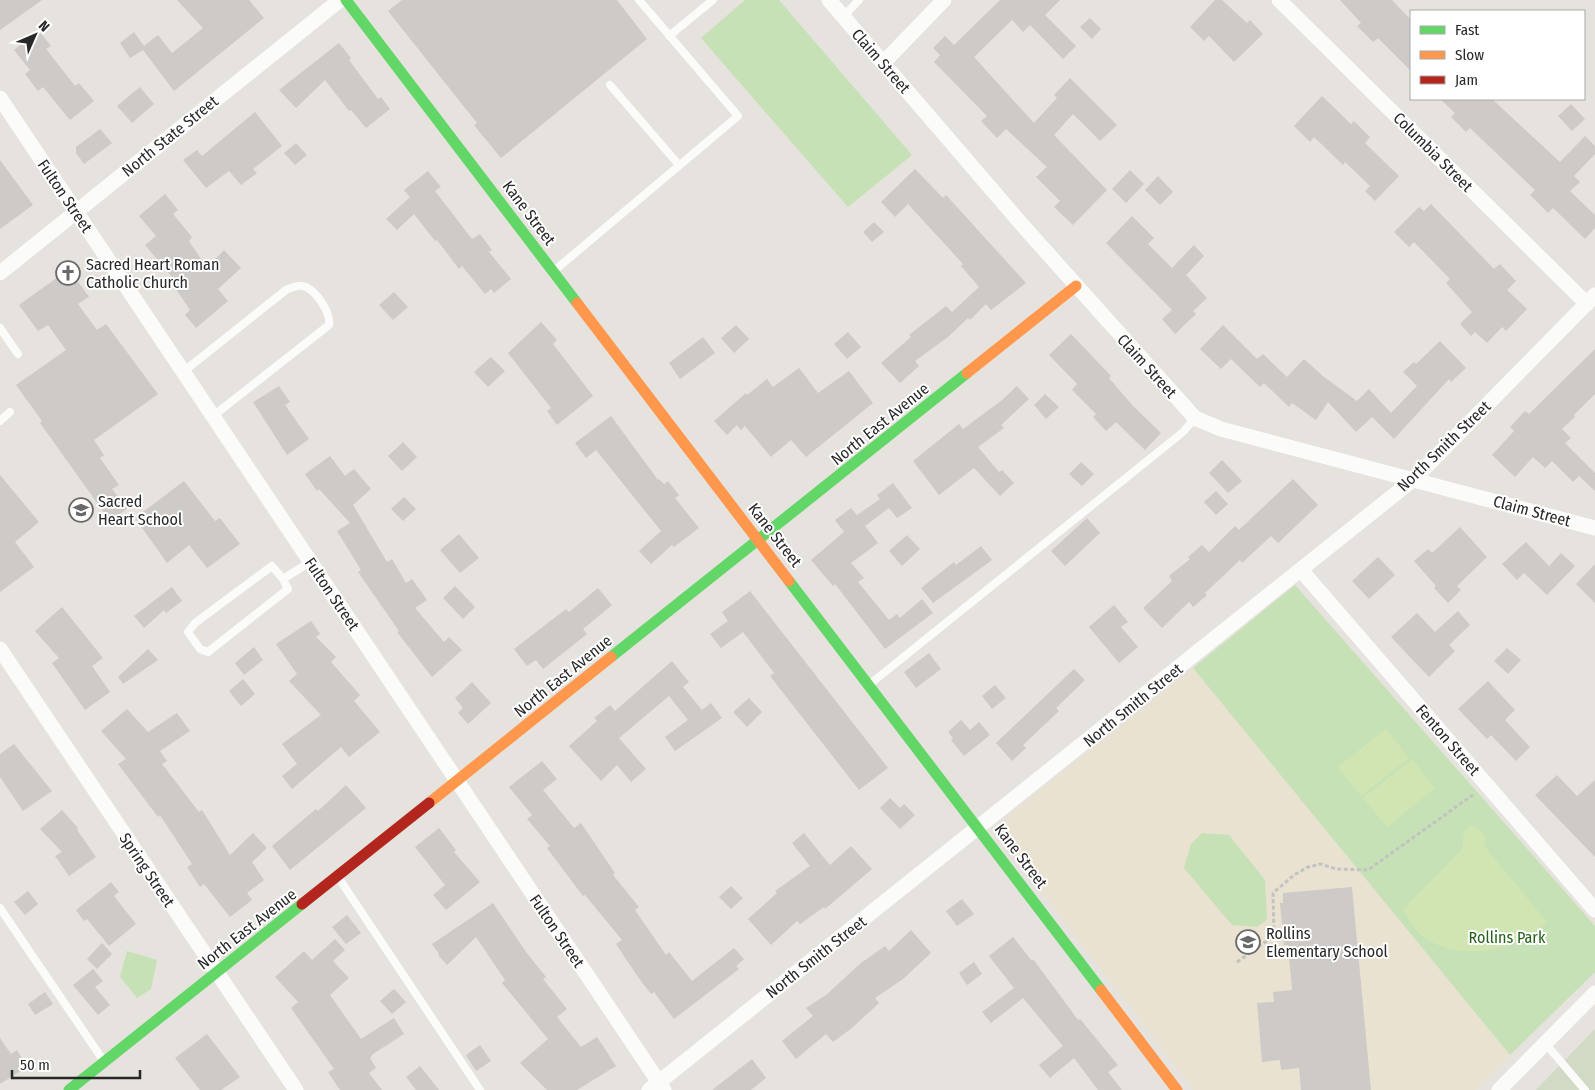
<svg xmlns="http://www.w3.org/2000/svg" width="1595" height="1090" font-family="'Fira Sans Condensed',sans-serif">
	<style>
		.education { fill: #e9e2d1 }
		.green { fill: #c6e1b6 }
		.cemetery { fill: #d1dac5 }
		.pitch { fill: #d1e5b3 }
		.building { fill: #cdcac7 }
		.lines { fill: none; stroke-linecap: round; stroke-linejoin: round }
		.path { stroke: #c3c2c2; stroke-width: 3; stroke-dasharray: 4 2.5; stroke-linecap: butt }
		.lane { stroke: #fbfbfa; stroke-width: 8 }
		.street { stroke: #fbfbfa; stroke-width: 15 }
		.fast { stroke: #63d668; stroke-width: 11 }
		.slow { stroke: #ff974d; stroke-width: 11 }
		.jam { stroke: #b3261e; stroke-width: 11 }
		.labels { text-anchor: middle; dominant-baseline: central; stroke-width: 4; stroke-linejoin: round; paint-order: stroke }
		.street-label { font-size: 16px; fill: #282828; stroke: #fff }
		.poi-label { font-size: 16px; fill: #282828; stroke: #fff; text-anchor: start }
		.park-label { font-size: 16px; fill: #26621a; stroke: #fff }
	</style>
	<rect width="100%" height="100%" fill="#e6e2dd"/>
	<!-- education -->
	<path class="education" d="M1193,668L1510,1055L1476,1090H1194L993,828Z"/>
	<!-- green -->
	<path class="green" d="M745,0H779L912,155L848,207L701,38Z
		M1295,585L1595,926V972L1510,1055L1193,668Z
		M1202,833L1229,835L1265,880L1267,920L1257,927L1232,925L1184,868L1191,844Z
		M127,951L157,960L151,989L137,998L120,977Z"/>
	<!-- cemetery -->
	<path class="cemetery" d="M1595,1029V1090H1536Z"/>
	<!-- pitch -->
	<path class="pitch" d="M1386,729L1409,758L1361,796L1338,767Z
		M1412,759L1435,788L1387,827L1363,798Z
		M1470,826L1480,829L1485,836V847L1547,922C1515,951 1458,964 1421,935C1414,929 1408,917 1403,909L1462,849L1464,832Z"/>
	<!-- building -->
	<path class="building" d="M0,0H42L0,30Z
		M177,0H249L264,18L174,91L143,50L130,58L120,43L134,32L144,46L158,35L172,53L203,28Z
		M402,0H617L647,39L501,158L474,125L477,123L388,11Z
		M1000,0H1060L1045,15L1076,46L1063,59L1030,25L1023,32L1012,20L974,57L1034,123L1057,98L1054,95L1070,78L1117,125L1100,141L1073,114L1054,135L1107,190L1073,225L1054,207L1060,201L1036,177L1047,167L1006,129L997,138L981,121L987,116L934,62L940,55L933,48L945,36L954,45Z
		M1215,0H1222L1247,23L1250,20L1263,34L1234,62L1209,36L1204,41L1190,27Z
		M1340,0H1392L1411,20V71L1378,38L1373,42L1357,26L1361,23Z
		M1090,18L1101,29L1092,39L1080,27Z
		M38,30L51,46L46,49L75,86L79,83L94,101L70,120L43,87L38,91L25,74L30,70L14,50Z
		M339,43L351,58L349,60L378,99L381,97L390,109L366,128L351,110L349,111L325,80L296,108L279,90Z
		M140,87L154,104L132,123L117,106Z
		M1322,96L1351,124L1354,121L1370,137L1365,143L1399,176L1375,201L1365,191L1370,186L1345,162L1343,165L1314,137L1310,142L1294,126Z
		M1440,99H1492L1560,162L1585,136L1595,146V154L1574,176L1580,182L1570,191L1595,215V228L1585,239L1553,208L1548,213L1530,195L1535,190L1470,128L1466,132L1451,117L1455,113Z
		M1571,104L1585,119L1572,131L1558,116Z
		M255,112L282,146L253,169L257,173L241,185L229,171L206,188L183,160L197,150L202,156Z
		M100,129L112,143L84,164L76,153V147Z
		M296,143L307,155L295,165L284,153Z
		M0,160L33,205L0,229Z
		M915,169L943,198L946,195L1026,283L991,310L986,304L970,320L968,318L948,337L915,361L919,366L900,383L881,363L911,337L909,335L946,306L952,312L979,287L961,266L963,264L908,204L895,217L881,202Z
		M1130,170L1144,184L1126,203L1112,189Z
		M428,171L441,187L435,191L472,239L480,234L492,250L489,252L511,279L494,293L491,289L485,294L462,266L459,269L437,240L435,241L414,214L397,230L386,219L410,197L404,190Z
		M1158,176L1173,192L1160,205L1145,190Z
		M165,194L178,210L173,214L192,237L189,241L207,268L224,250L241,268L218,289L228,301L196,328L185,315L190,310L169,279L172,277L145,245L156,236L139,216Z
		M1431,204L1494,269L1500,264L1516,281L1507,290L1527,309L1506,331L1502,327L1487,343L1475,332L1471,336L1460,324L1472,312L1446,283L1450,279L1414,242L1409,247L1394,232L1419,207L1424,211Z
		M1132,216L1154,238L1148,244L1172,268L1194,245L1204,256L1186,275L1207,298L1193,311L1196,314L1175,334L1162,319L1172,310L1106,243Z
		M874,222L884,232L872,242L863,232Z
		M69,269L89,297L78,304L97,330L106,324L158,394L94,440L104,455L100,458L119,485L112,489L127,509L110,521L40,423L42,421L16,385L66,350L48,325L38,331L19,305Z
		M394,292L408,307L393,320L379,305Z
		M541,322L557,340L553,344L593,396L557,425L547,411L551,408L508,353Z
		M736,325L749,339L734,353L721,338Z
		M1223,325L1257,359L1263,354L1287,377L1304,359L1324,377L1357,401L1369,389L1391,413L1417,386L1403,372L1414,362L1416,364L1440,341L1466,368L1451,382L1449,379L1394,439L1372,417L1356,432L1328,402L1316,420L1292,403L1289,407L1264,383L1260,387L1231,359L1221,369L1200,349Z
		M848,332L861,347L847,359L834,344Z
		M1071,334L1111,376L1109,378L1133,406L1161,433L1145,450L1116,422L1106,431L1093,417L1096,414L1072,390L1077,384L1049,355Z
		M703,337L715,353L680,379L669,363Z
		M1595,349V394L1574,415L1575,417L1562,429L1571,438L1565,443L1595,473V491L1579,476L1573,482L1552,461L1545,468L1533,457L1515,477L1492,455L1514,431L1510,427L1525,411L1529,414Z
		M491,357L505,371L488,387L474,372Z
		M799,368L818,393L849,371L873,403L806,457L791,440L771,457L745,426L741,430L737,425L727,435L714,421L746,393L747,395L767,379L773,387Z
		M279,386L290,402L285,405L309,439L287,455L253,402Z
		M1017,386L1029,399L1001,425L1004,428L978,447L999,472L1002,470L1014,483L1000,496L974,468L939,495L913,461L959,424L963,429L1001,401Z
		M1045,394L1059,407L1046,419L1034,405Z
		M611,416L658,480L659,479L664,484L668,481L679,495L675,498L699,528L674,547L672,545L651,564L639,551L661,531L596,450L586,458L575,443Z
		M403,442L417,457L402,471L388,456Z
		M330,456L345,476L354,469L371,489L353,505L387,562L392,559L406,583L412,579L427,600L415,608L444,642L449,637L462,650L432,677L397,632L399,631L358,572L361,570L337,531L350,523L319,489L317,491L305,474Z
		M1222,460L1242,481L1228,493L1209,473Z
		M1081,462L1094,474L1082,486L1069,474Z
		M0,475L39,522L15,542L34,567L0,592Z
		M1293,479L1318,505L1278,543L1271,536L1242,563L1240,560L1205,593L1207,595L1193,607L1189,602L1162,628L1143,608L1172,581L1169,576L1190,559L1188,557L1202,545L1209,552L1235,526L1239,530Z
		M184,481L215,521L220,518L240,544L207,568L189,545L167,563L135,518Z
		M893,483L912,508L897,518L889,508L865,526L878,543L851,563L864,578L858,582L889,620L897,614L900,618L922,599L933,613L885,649L835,584L833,586L811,560L844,532L835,520L851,508L857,515L880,499L877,495Z
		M1216,491L1228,504L1216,515L1204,502Z
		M404,497L416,509L403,521L391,509Z
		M1087,518L1100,533L1065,566L1051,551Z
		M1460,527L1487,557L1457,586L1461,590L1448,603L1434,588L1436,586L1414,561L1428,549L1432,553Z
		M459,534L479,558L460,573L440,550Z
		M907,535L920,549L902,566L889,551Z
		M1526,542L1549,566L1561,553L1575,566L1547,595L1524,573L1517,580L1502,564Z
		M981,546L992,560L933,603L921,588L954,562L956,565Z
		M1378,557L1395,575L1369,599L1352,581Z
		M1595,564V603L1576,584Z
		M455,586L475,607L463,619L443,598Z
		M172,587L182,601L166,613L164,610L144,628L134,616Z
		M598,588L612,605L583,629L587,634L543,669L536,660L527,666L514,649L566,609L569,612Z
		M750,591L888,768L859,790L770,676L774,673L743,632L721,648L710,634L728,621L722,612Z
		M1114,605L1128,622L1121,627L1138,647L1119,663L1089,627Z
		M62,607L103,658L92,666L110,692L85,710L52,663L59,658L35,631Z
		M1458,611L1470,625L1449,645L1455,651L1429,677L1391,637L1417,613L1435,632Z
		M311,621L320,634L316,637L336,657L331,662L360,695L354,701L380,732L349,757L341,747L292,789L282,776L297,764L282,744L321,715L289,681L297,674L276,644Z
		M254,647L263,660L244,675L235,663Z
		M1507,648L1521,660L1508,674L1494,661Z
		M148,649L158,660L123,684L118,677Z
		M929,653L941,669L916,688L904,672Z
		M672,661L689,682L683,687L702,710L711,703L722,718L675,751L665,737L688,720L669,696L619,738L646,769L631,782L617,765L601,781L569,746L597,721L594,718L610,705L615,711Z
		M1074,669L1085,680L1056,708L1059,711L1023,745L1026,748L1012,761L996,743Z
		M243,679L255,694L241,706L229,691Z
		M1488,681L1515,710L1505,720L1530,747L1516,761L1491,735L1487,739L1458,709Z
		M472,682L491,703L468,724L458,713L463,708L455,698Z
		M995,685L1006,698L992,709L982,696Z
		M749,698L762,712L747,727L733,712Z
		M127,709L148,732L177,713L190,731L160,751L167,761L162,764L199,812L202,810L230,855L253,833L267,848L252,862L264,880L247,893L252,900L230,917L204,884L200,887L187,867L192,864L160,815L158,817L118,764L126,759L101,731Z
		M961,720L970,730L979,722L990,735L964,756L951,740L953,738L948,732Z
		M14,744L52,791L23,811L0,777V754Z
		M542,761L557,779L543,790L574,828L581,823L615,873L613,875L639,907L635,910L666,955L669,952L692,981L734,948L744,959L736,966L739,969L674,1019L654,992L651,994L638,977L616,944L622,940L585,895L583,896L547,848L550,846L527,819L532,815L509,787Z
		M1557,775L1577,796L1595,780V857L1535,795Z
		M346,785L366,808L290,870L272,846L316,809L318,811Z
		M890,798L900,808L904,804L915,815L900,829L880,808Z
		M62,810L78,828L77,830L96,857L69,876L55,856L62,852L40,829Z
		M439,828L456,850L454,852L480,882L446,910L433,895L445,885L415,847Z
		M804,833L830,865L851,846L872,869L825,909L824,907L800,924L797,921L771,945L748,919L777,893L775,891L810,866L792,843Z
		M111,882L119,892L114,896L136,924L109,946L87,919L84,921L76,910Z
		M731,886L743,898L731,909L719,897Z
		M1352,887L1371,1090H1301L1299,1068L1281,1070L1280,1060L1262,1062L1257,1003L1274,1002L1273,992L1292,990L1288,945H1284L1280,903H1283V893Z
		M28,891L38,904L25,915L14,902Z
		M962,899L974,914L957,926L946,911Z
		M493,903L526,952L546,977L543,979L567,1009L557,1017L581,1047L597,1037L616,1066L577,1090H547L520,1063L548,1039L502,983L505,980L476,937L447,965L438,955L439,954L432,944Z
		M347,915L361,933L346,944L332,927Z
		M911,930L931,953L903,979L875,998L879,1003L852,1028L833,1042L826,1034L796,1059L782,1041L813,1016L806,1008L826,995L861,963L885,946L889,951Z
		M1013,937L1032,961L1033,959L1078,1020L1080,1019L1118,1065L1108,1072L1122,1090H1098L1074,1058L1050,1078L1039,1065L1063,1046L1023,998L991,1023L982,1012L1014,988L989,956Z
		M335,939L345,950L333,961L349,978L330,995L361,1039L394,1018L404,1034L373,1054L370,1058L376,1068L369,1073L382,1090H340L328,1072L334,1069L291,1008L298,1002L275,977L304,951L312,960Z
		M102,943L112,954L97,969L87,959Z
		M974,962L982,974L967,985L959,973Z
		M93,969L103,981L95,987L110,1005L98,1015L73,985Z
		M394,989L406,1002L392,1014L380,1001Z
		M45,992L53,1004L35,1015L28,1004Z
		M207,1034L240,1077L221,1090H200L175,1058Z
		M0,1038L11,1054L17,1050L27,1067L0,1084Z
		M480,1045L491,1061L476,1071L466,1055Z
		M752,1059L766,1078L751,1090H712Z
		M420,1066L439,1090H416L406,1077Z"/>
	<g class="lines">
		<!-- path -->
		<path class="path" d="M1237,962L1274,936L1273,893L1294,875L1308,867L1321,864L1336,869L1368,870L1474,794"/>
		<!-- lane -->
		<path class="lane" d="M843,17L859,0
			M669,36L713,0
			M610,85L679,165
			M555,270L738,116L639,0
			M0,328L18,354
			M183,372L286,290C293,287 299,284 306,287C317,292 331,313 329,325L213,416
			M0,421L10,412
			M283,579L272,566L195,623L188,632L200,649L208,652L288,589L283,579L310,562
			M870,684L1183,432L1195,418
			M338,877L480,1090
			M0,908L103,1060
			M1545,1043L1585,1090"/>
		<!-- street -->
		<path class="street" d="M829,0L1024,227L1195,418L1221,429L1595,528
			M1279,0L1587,304
			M883,63L944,0
			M0,98L664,1090
			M0,273L340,0
			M1301,570L1595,910
			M0,649L296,1090
			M649,1090L1414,479L1595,295
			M1499,1090L1595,993"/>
		<!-- fast -->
		<path class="fast" d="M346,0L577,303
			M789,581L1101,990
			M611,657L967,373
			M69,1090L302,904"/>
		<!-- slow -->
		<path class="slow" d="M577,303L789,581
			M967,373L1076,286
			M429,803L611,657
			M1101,990L1177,1090"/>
		<!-- jam -->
		<path class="jam" d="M302,904L429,803"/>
	</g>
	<!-- icons -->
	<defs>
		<g id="church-ring" transform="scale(1.25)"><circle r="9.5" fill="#fff" stroke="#6a6967" stroke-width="1.5"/><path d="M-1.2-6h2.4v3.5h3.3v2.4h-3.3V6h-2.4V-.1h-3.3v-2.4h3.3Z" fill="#6a6967"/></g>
		<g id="school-ring" transform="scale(1.25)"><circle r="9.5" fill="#fff" stroke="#6a6967" stroke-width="1.5"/><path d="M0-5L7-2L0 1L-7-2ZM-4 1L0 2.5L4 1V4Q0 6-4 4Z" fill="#6a6967"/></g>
	</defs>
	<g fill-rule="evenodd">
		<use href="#church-ring" x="68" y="273"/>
		<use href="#school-ring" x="81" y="510"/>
		<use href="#school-ring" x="1248" y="942"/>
	</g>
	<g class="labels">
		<!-- street labels -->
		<g class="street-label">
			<text transform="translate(881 61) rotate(49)">Claim Street</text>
			<text transform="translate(170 136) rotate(-39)">North State Street</text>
			<text transform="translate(1433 152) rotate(45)">Columbia Street</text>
			<text transform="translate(65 196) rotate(56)">Fulton Street</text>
			<text transform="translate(529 213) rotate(53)">Kane Street</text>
			<text transform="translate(1147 366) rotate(48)">Claim Street</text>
			<text transform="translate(880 424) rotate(-39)">North East Avenue</text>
			<text transform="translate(1444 446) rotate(-44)">North Smith Street</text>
			<text transform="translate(1532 511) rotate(15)">Claim Street</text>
			<text transform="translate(775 535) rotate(52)">Kane Street</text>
			<text transform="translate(332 594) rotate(56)">Fulton Street</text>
			<text transform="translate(563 676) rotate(-39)">North East Avenue</text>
			<text transform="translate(1133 705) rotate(-39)">North Smith Street</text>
			<text transform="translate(1448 740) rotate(49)">Fenton Street</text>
			<text transform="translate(1021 856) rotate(53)">Kane Street</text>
			<text transform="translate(147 870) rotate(56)">Spring Street</text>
			<text transform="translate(247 929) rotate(-38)">North East Avenue</text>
			<text transform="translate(557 931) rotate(56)">Fulton Street</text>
			<text transform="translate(816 957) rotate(-38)">North Smith Street</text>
		</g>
		<!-- poi labels -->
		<g class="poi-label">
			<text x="86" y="264">Sacred Heart Roman<tspan x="86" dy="18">Catholic Church</tspan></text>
			<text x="98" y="501">Sacred<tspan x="98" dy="18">Heart School</tspan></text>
			<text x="1266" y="933">Rollins<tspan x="1266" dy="18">Elementary School</tspan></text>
		</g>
		<!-- park labels -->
		<g class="park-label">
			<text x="1507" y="937">Rollins Park</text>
		</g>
	</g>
	<!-- legend -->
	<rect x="1410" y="10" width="175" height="90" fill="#ffffff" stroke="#a9a9a9"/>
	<rect x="1420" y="26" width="25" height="8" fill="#63d668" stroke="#a9a9a9"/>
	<text x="1455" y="35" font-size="15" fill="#282828">Fast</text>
	<rect x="1420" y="51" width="25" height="8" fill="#ff974d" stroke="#a9a9a9"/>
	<text x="1455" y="60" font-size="15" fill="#282828">Slow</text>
	<rect x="1420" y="76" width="25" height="8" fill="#b3261e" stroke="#a9a9a9"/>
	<text x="1455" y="85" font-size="15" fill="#282828">Jam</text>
	<!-- north arrow -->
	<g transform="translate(35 35) rotate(45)" stroke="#ffffff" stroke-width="4" paint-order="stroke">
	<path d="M0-4L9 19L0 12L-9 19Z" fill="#282828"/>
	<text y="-8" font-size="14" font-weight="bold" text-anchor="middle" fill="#282828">N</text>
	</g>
	<!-- scale -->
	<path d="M12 1070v8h128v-8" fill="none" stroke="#282828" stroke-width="2.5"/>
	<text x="20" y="1070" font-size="15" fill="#282828" stroke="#ffffff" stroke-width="4" paint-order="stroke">50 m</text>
</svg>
